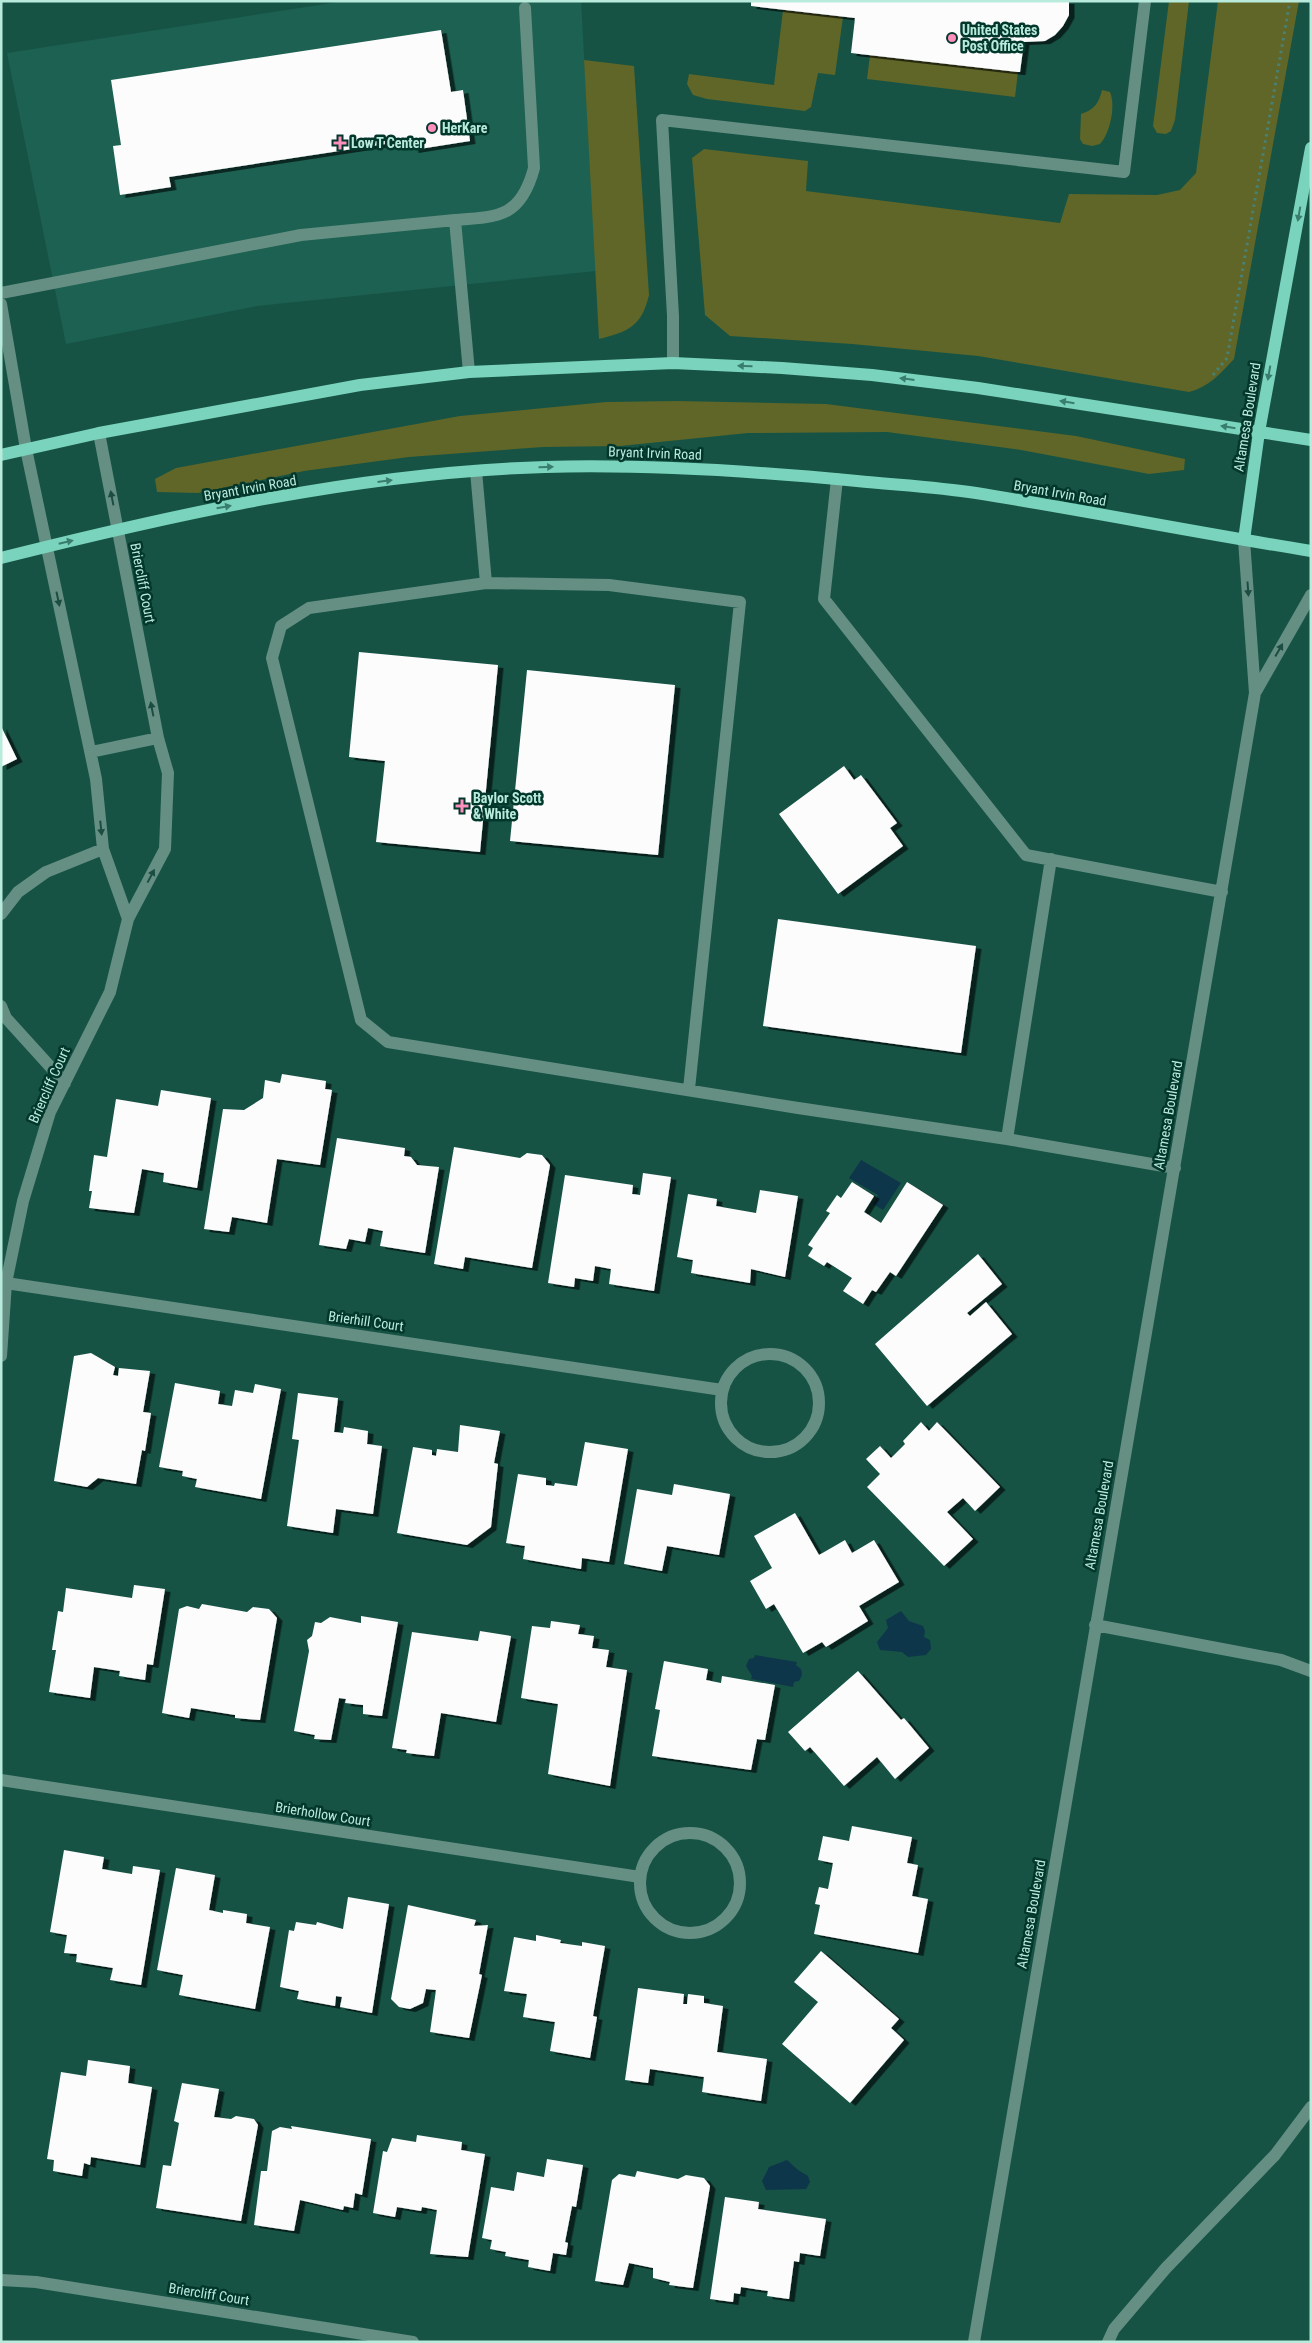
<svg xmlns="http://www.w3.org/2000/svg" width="1312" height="2343" font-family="'Roboto Condensed',sans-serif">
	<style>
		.built { fill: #1c6152 }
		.green { fill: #5f6627 }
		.water { fill: #0e364a }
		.building { fill: #fcfcfc; filter: url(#shadow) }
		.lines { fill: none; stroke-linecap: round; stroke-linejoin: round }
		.path { stroke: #498274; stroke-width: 3; stroke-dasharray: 2.5 4; stroke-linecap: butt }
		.minor { stroke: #658f83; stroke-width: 12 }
		.major { stroke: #7ad3bc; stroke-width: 12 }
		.oneway { fill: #397d6d }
		.oneway2 { fill: #1c4d42 }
		.poi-dot { fill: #fe8ebc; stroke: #03372c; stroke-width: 2 }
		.labels { text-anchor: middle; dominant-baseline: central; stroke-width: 5; stroke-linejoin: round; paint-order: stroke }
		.poi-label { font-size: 14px; font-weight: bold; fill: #b9ebdc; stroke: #03372c; text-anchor: start }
		.street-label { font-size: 14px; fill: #b9ebdc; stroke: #03372c }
	</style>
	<defs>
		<filter id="shadow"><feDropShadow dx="5.5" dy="3" stdDeviation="0" flood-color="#0009"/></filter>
	</defs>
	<rect width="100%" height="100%" fill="#165345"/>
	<!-- built -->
	<path class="built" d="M345,1H581L596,271L257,306L66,344L7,53Z"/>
	<!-- green -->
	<path class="green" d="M1169,1H1189L1175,120L1171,131L1166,134L1157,133L1153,126Z
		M1218,1H1299L1234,359C1220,374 1209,387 1189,392L978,356L852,344L730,336L705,315L692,158L704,149L808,161L806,191L1060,223L1069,194L1157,195L1180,190L1196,173Z
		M783,10L843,17L835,75L818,73L811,107L805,111L707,99L693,95L687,84L689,74L774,85Z
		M870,55L1018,72L1015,97L867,79Z
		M584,60L634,66L649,295C642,326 628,332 599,339Z
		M1102,90L1110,92C1116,106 1110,133 1100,144L1092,146L1083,144L1080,139L1081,114C1094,110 1099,103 1102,90Z
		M677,401L826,404L1076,436L1185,459L1184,470L1149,474L1021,450L887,432L748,433L620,446L543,447L409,457L304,471L198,493L157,492L155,479L176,468L460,416L606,402Z"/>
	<!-- water -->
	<path class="water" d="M861,1160L901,1183L883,1210L873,1204L878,1195L849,1178Z
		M901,1611L909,1621L923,1626L925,1631L924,1637L930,1640L931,1649L926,1655L908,1657L902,1652L880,1650L877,1642L888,1628L886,1620Z
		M755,1655L797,1662L796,1665L801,1669L802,1675L799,1681L794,1682L793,1687L751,1679L752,1676L746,1666L749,1659L754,1658Z
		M787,2160L798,2170L808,2176L810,2182L806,2189L766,2190L762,2181L769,2167Z"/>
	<!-- building -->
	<path class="building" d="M751,1H1069V15L1063,26L1055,35L1045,41L1024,42L1020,72H1018L851,53L855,18L751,6Z
		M441,30L451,92L463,90L470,141L413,150L412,140L169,177L171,187L120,195L113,146L121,145L111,80Z
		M359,652L498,665L480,852L376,842L385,761L349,757Z
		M527,670L675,685L658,855L510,841Z
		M1,726L17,759L1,767Z
		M844,766L854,780L861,775L897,823L890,828L903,846L838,894L779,814Z
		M778,919L976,946L961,1053L763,1026Z
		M282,1074L326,1081L325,1089L332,1090L320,1165L277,1159L267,1223L232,1217L229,1232L204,1229L223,1109L244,1110L263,1098L265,1080L280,1083Z
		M161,1090L211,1098L197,1188L163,1182L164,1173L142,1169L134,1213L89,1208L92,1191H89L94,1155L107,1157L116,1099L158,1106Z
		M337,1138L405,1148L404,1156L411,1157L417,1165L439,1167L425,1253L380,1246L383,1231L368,1228L365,1242L349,1239L346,1249L319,1245Z
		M454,1147L520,1158L527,1153L542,1155L550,1165L532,1268L465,1257L463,1269L434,1264Z
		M643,1173L671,1177L654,1291L609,1284L611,1269L595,1266L593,1281L575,1278L574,1287L548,1283L565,1175L633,1185L632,1194L640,1195Z
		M852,1182L874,1196L864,1212L881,1223L907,1182L943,1205L896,1276L890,1272L876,1292L872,1290L863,1304L843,1291L852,1278L827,1262L824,1266L808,1256L813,1248L808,1245L830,1213L826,1211L837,1195L841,1198Z
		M760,1190L798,1196L785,1277L751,1269L750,1283L691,1273L693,1260L677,1257L688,1194L717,1199L716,1206L756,1213Z
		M978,1254L1002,1284L967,1313L970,1316L986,1302L1012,1334L927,1406L875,1344Z
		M91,1353L115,1367L113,1375L118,1376L119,1368L150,1371L143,1412L151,1413L145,1451L142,1450L136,1484L98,1478L87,1487L54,1481L74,1356Z
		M175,1383L220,1391L218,1404L232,1406L235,1390L253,1393L255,1384L281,1389L261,1499L195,1487L197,1479L182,1476L183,1471L159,1467Z
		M298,1393L338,1398L334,1432L343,1433L344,1427L368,1431L367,1444L382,1446L373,1514L336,1509L333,1533L287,1526L299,1440L292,1439Z
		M921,1422L929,1431L937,1422L1000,1487L975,1511L963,1498L947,1512L973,1539L944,1566L867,1487L880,1474L866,1459L880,1446L891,1458L905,1444L903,1441Z
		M460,1425L500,1431L494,1463L498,1464L491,1527L467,1545L397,1533L413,1447L432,1450V1455L436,1456L437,1449L458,1452Z
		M585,1442L628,1449L609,1562L582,1558L581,1569L523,1559L525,1546L506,1543L518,1474L546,1478V1485L554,1486L555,1483L577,1486Z
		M674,1484L730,1494L719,1555L667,1546L662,1571L624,1564L637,1489L672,1495Z
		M795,1513L819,1555L845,1540L852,1553L874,1540L899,1582L859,1606L868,1621L826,1647L822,1642L803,1653L774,1604L766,1609L750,1581L772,1568L754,1536Z
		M134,1585L165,1589L153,1665L147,1664L145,1680L119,1676L120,1671L94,1667L90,1698L49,1692L56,1650H52L58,1611L63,1612L66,1588L132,1598Z
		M202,1604L247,1612L253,1607L269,1609L277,1618L260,1720L235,1718V1715L191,1708L189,1718L162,1713L179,1609L187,1606L199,1609Z
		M361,1616L398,1622L382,1716L363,1714V1705L345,1703L346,1699L339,1698L331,1740L314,1739L315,1735L294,1731L309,1651L307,1640L312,1636L315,1622L321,1623L330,1617L361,1623Z
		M551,1621L580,1625L578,1634L594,1636L592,1648L609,1650L606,1667L627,1670L610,1786L548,1774L558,1704L521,1698L532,1626L550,1628Z
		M480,1631L511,1636L496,1722L441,1713L434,1756L406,1753L407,1750L392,1748L412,1632L478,1641Z
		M664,1661L708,1669L706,1680L721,1683L722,1676L775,1685L765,1740L757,1739L751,1770L652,1756L660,1710L655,1709Z
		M858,1671L901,1720L904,1718L929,1748L895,1779L877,1757L844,1786L810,1747L805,1751L788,1732Z
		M852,1826L912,1837L907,1863L918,1865L912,1896L928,1899L918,1953L814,1934L820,1905L815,1904L819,1887L828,1889L833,1863L818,1860L823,1836L849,1841Z
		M64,1850L104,1857L102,1869L132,1874L133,1866L160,1870L141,1985L110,1980L113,1968L76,1962L77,1954L64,1953L67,1935L50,1932Z
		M176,1868L215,1875L209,1910L223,1913V1910L247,1914L246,1923L270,1927L255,2009L179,1995L183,1975L157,1970Z
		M348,1897L389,1904L372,2013L340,2007L342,1997L336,1996L335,2006L297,1999L299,1991L280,1987L289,1930L294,1931L296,1922L316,1925L317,1922L343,1929Z
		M408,1905L476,1920L474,1926L488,1925L479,1974L482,1975L469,2038L430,2032L436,1990L426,1989L423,2003L410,2009L399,2007L391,1999Z
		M536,1935L561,1940L560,1943L582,1946V1942L605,1946L593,2016L597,2017L590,2058L550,2051L555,2022L523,2017L527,1994L504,1991L514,1937L536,1941Z
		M821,1951L899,2019L891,2028L904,2040L850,2103L782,2044L818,2002L794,1982Z
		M638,1988L684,1994L683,2004H687L688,1994L704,1996V2003L723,2006L717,2052L767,2059L761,2101L702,2092L704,2077L650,2069L648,2083L625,2080Z
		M88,2060L130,2066L128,2083L152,2087L140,2165L91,2157L90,2165L84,2163L82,2176L53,2171L54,2160L47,2159L61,2072L86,2076Z
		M182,2083L219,2089L214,2117L231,2119L236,2116L254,2119L258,2125L241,2221L156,2208L163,2165L171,2166L179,2123L174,2121Z
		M291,2126L371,2139L362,2195L355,2193L353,2208L344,2206L343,2210L300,2200L294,2231L254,2225L261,2171H267L272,2131L280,2127L292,2129Z
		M417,2135L462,2142L461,2150L485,2154L468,2257L430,2254L437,2210L422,2207L421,2211L397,2207L395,2217L373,2213L383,2151L387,2152L392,2138L416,2142Z
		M547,2159L583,2165L576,2207L572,2206L565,2242L568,2243L566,2255L553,2253L550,2271L528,2267L529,2260L505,2256L506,2252L490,2249L492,2240L482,2238L491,2187L514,2191L517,2172L544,2177Z
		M637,2171L678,2179L686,2175L704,2178L710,2186L693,2288L669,2285L670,2282L653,2278V2268L629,2263L623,2285L595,2281L612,2180L619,2174L635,2177Z
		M725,2197L759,2202L758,2209L826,2219L820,2256L800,2253L799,2262L794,2261L789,2299L767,2296L768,2291L741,2287L740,2294L734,2293L733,2302L710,2299Z"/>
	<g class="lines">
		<!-- path -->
		<path class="path" d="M1213,375L1227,358L1290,1"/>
		<!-- minor -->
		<path class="minor" d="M455,220C499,217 521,217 534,168L525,8
			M1,293L301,235L455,220L469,372
			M1,304L26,449L96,779L103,849L128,919
			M673,363V316L662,120L1124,172L1145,1
			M476,471L486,583
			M837,479L824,599L1026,855L1222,892
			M1255,693L1311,595
			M91,752L158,738
			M1,914L18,892L46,872L103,849
			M1,1006L6,1018L65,1083
			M689,1089L740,602L609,585L486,583L309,608L281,626L272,658L361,1020L388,1042L798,1108L1007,1139L1175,1168
			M1007,1139L1051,859
			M6,1283L722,1390
			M721 1403a49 49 0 1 1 98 0a49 49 0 1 1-98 0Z
			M1,1356L6,1283L23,1201L50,1112L110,992L128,919L165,849L168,773L158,738L99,433
			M1095,1625L1281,1660L1311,1671
			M1,1780L640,1877
			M640 1883a50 50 0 1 1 100 0a50 50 0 1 1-100 0Z
			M1,2280L36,2282L413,2342
			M974,2342L1255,693L1244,540
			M1108,2342L1114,2329L1166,2268L1275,2155L1311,2107"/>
		<!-- major -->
		<path class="major" d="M1,455L99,433L360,385L469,372L673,363L782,368L872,375L978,388L1311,440
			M1244,540L1259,432L1311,148
			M1,558C176,514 364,472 545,467C650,464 753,471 857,481C897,485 937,487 976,493C1088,511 1199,533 1311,551"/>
	</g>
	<!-- one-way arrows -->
	<defs><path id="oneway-solid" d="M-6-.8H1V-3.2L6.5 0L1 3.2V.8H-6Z" transform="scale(1.25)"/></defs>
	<g class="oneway">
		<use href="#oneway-solid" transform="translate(1299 214) rotate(100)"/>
		<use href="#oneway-solid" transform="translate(745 366) rotate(-178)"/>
		<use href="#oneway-solid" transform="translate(1269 373) rotate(100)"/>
		<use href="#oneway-solid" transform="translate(907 379) rotate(-173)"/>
		<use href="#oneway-solid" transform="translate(1067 402) rotate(-171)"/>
		<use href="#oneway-solid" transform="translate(1228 427) rotate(-171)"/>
		<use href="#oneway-solid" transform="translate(546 467) rotate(-2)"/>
		<use href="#oneway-solid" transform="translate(385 481) rotate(-7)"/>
		<use href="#oneway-solid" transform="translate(224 507) rotate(-10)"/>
		<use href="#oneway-solid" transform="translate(66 542) rotate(-13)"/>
	</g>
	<g class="oneway2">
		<use href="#oneway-solid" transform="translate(112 498) rotate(-101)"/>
		<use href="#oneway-solid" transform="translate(1248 589) rotate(86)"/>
		<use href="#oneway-solid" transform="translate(58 599) rotate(78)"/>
		<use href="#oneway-solid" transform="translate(1279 650) rotate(-60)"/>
		<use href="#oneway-solid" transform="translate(152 709) rotate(-101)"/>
		<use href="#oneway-solid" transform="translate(101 828) rotate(84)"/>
		<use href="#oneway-solid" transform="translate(151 876) rotate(-62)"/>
	</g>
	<!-- markers -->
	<g class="poi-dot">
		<circle cx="952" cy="38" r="5"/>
		<circle cx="432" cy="128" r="5"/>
		<path d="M337.5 135.5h5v5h5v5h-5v5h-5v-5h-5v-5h5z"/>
		<path d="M459.5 798.5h5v5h5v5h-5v5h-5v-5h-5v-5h5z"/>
	</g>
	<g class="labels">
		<!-- poi labels -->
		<g class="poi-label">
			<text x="962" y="30">United States<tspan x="962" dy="16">Post Office</tspan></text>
			<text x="442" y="128">HerKare</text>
			<text x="351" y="143">Low T Center</text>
			<text x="473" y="798">Baylor Scott<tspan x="473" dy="16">&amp; White</tspan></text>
		</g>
		<!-- street labels -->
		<g class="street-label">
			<text transform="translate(1247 417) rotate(-81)">Altamesa Boulevard</text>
			<text transform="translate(655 453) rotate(2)">Bryant Irvin Road</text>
			<text transform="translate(250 488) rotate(-10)">Bryant Irvin Road</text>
			<text transform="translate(1060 493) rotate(10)">Bryant Irvin Road</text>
			<text transform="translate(143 583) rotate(79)">Briercliff Court</text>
			<text transform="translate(49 1085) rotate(-66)">Briercliff Court</text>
			<text transform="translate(1168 1115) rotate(-80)">Altamesa Boulevard</text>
			<text transform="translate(366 1321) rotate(8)">Brierhill Court</text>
			<text transform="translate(1099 1515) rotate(-80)">Altamesa Boulevard</text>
			<text transform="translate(323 1814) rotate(9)">Brierhollow Court</text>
			<text transform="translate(1031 1914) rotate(-80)">Altamesa Boulevard</text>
			<text transform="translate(209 2294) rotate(9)">Briercliff Court</text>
		</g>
	</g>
	<!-- border -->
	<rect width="1312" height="2343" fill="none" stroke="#b9ebdc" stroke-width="5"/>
</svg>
